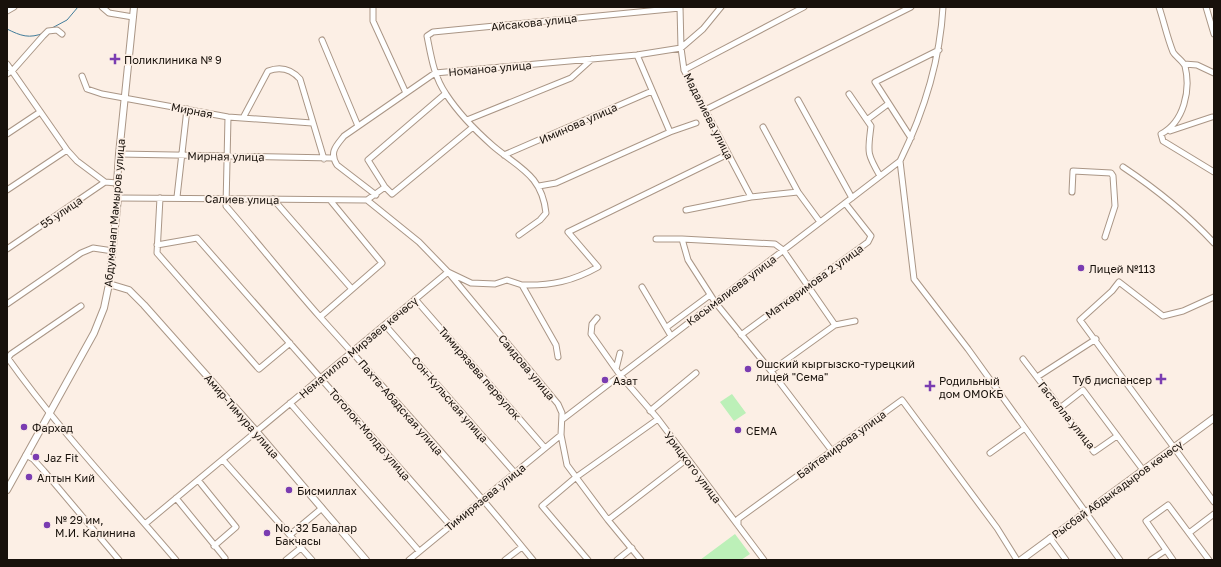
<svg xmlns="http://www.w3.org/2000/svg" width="1221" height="567" font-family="'Golos Text',sans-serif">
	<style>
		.green { fill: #bcf0b8 }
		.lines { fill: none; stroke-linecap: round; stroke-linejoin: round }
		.stream { stroke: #427d9b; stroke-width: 1 }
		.minor-casing { stroke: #aa9686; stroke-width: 7 }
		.major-casing { stroke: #aa9686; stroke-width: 8 }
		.minor { stroke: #fff; stroke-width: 5 }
		.major { stroke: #fff; stroke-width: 6 }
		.poi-dot { fill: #7a3cb1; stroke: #fcefe5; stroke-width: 1.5 }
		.labels { text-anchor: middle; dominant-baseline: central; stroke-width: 3.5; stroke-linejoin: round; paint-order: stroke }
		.street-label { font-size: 11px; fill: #18110b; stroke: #fcefe5 }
		.poi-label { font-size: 11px; fill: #18110b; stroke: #fcefe5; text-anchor: start }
	</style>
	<rect width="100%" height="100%" fill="#fcefe5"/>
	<!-- green -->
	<path class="green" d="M732,394L746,413L734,421L720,402Z
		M735,534L750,554L741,560H700Z"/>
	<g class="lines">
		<!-- stream -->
		<path class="stream" d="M52,28L67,20L78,7
			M7,29C21,36 29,39 44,33"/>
		<!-- minor casing -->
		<g class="minor-casing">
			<path id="minor" d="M102,7L109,13L133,17
				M373,7V21L406,93
				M680,7L681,48L684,70L751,197
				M1159,7C1164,22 1167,37 1173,52C1176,57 1183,61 1185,66C1191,90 1184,122 1161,134L1163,141L1214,172
				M1206,7L1214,34
				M7,11L14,7
				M322,40L358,126
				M637,55L670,132
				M7,64L67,150L77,161L105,182
				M1184,64L1197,65L1214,73
				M684,70L804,7
				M7,74L13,70L43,36L48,31L57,30L62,34
				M82,76L87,89L102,94L228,117L312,123
				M849,94L871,126C868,152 866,152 880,176
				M798,100L852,198
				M705,110L911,7
				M228,117L226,206C258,243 288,281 320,317C392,397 465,476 533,560
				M243,118L268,71C281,66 291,69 300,79L324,159
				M868,119L888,104
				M467,120L571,78L592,59
				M763,127L798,192L820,222
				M1170,131L1212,117
				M7,134L40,112
				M911,138L875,82L939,50
				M119,154L333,158
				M504,155L652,91
				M900,161L914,279L968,349L1120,560
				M1123,167C1156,189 1187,214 1214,243
				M539,186L556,183L670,132L696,123
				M385,187L368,160L445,94
				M7,190L67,150
				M1072,192L1073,171L1111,173L1113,176L1115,206L1105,237
				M376,195L337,165C329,152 336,146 344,136L435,73L637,55L681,48L703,29L721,7
				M177,197L187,109
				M118,198L367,200L385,187L392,194L473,127
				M160,198L157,253L259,369L290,343
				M273,199L352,289
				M367,200L419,242L448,272L558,404L562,413L561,435L567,465L608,520L641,560
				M686,210L751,197L798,192
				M519,235L540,220L546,213C542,175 519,168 493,146C476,131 459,114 446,94C434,77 431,56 427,36L433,32L680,8
				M656,239H682
				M157,245L197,238L450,525
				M7,249L105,182L117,183
				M522,285C551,286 573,281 598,267L568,232L728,154
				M642,287L671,336
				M1214,297L1183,311L1163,316L1119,282L1112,291L1080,320L1214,502
				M415,299L545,448
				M7,304L81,253L93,248L113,251
				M320,317L382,263L330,200
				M597,318L592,324L591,334L620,375L658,419L764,560
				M385,325L515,473
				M667,327L710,295
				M741,335L868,242L871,236L845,203
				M7,357C58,429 119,493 176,560
				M7,359L11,354L81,306
				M1023,359L1094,452L1117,436
				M616,369L620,353
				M771,371L835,325L855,321
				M1037,377L1096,339
				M290,403L419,551
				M1060,408L1083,390L1143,470
				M650,411L696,373
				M563,419L900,161C924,112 940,61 943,7
				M832,451L771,371L715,302L688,260L682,239L775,244L783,250L835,325
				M990,453L1025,428
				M26,455L33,459L44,471L119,560
				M223,460L312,560
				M198,480L236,527L214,546
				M176,498L225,558
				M608,520L687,459
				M145,524L448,272L471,283L495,284L507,280L522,285L556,345L558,357
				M738,525V519L902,400L997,528L1017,560
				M1189,533L1214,514
				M291,534L322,508
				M1050,538L1066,560
				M286,560L302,547
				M409,560L561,435
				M505,560L522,547
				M588,560L542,506L575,478L658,419
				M617,560L632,548
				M1151,560L1166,550
				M1173,560L1146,521L1168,505L1209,560"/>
		</g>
		<!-- major casing -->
		<g class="major-casing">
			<path id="major" d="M109,284L129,290L144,305L256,431L366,560
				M7,490L94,333L104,308L109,284L118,198L117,183L119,154L134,7
				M1021,560L1214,418"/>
		</g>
		<!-- minor -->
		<use href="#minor" class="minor"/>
		<!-- major -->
		<use href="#major" class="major"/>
	</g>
	<!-- markers -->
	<g class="poi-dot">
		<path d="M113 53h4v4h4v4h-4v4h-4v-4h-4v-4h4z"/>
		<circle cx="1081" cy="268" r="4"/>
		<circle cx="748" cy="369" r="4"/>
		<path d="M1159 373h4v4h4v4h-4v4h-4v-4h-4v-4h4z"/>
		<circle cx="605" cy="380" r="4"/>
		<path d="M928 380h4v4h4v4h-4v4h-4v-4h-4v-4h4z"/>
		<circle cx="24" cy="427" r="4"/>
		<circle cx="738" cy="430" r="4"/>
		<circle cx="36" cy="457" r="4"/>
		<circle cx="29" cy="477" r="4"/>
		<circle cx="289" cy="490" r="4"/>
		<circle cx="47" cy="525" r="4"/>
		<circle cx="267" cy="533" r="4"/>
	</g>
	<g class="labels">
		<!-- street labels -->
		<g class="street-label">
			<text transform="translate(534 22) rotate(-6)">Айсакова улица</text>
			<text transform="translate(490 68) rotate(-5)">Номаноа улица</text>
			<text transform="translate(192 110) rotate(11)">Мирная</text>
			<text transform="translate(709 116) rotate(63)">Мадалиева улица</text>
			<text transform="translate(578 123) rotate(-24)">Иминова улица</text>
			<text transform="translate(226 156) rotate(1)">Мирная улица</text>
			<text transform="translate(242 199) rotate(1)">Салиев улица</text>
			<text transform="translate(61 212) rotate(-34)">55 улица</text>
			<text transform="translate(114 213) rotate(-85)">Абдуманап Мамыров улица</text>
			<text transform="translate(814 281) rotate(-36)">Маткаримова 2 улица</text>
			<text transform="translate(731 290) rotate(-37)">Касымалиева улица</text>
			<text transform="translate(358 347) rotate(-40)">Нематилло Мирзаев көчөсү</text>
			<text transform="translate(527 367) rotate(50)">Саидова улица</text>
			<text transform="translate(480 373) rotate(49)">Тимирязева переулок</text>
			<text transform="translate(450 399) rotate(49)">Сон-Кульская улица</text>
			<text transform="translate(401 407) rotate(49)">Пахта-Абадская улица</text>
			<text transform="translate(1067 415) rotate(51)">Гастелла улица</text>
			<text transform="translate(242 416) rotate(49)">Амир-Тимура улица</text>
			<text transform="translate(370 434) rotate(49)">Тоголок-Молдо улица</text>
			<text transform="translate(841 444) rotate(-36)">Байтемирова улица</text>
			<text transform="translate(693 467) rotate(53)">Урицкого улица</text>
			<text transform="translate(1117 489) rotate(-36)">Рысбай Абдыкадыров көчөсү</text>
			<text transform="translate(485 497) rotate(-39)">Тимирязева улица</text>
		</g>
		<!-- poi labels -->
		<g class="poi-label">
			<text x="124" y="59">Поликлиника № 9</text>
			<text x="1089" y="268">Лицей №113</text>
			<text x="756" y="363">Ошский кыргызско-турецкий<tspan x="756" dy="13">лицей "Сема"</tspan></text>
			<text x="1152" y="379" text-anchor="end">Туб диспансер</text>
			<text x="613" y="380">Азат</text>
			<text x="939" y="380">Родильный<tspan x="939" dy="13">дом ОМОКБ</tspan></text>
			<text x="32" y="427">Фархад</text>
			<text x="746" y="430">СЕМА</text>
			<text x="44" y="457">Jaz Fit</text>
			<text x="37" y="477">Алтын Кий</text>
			<text x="297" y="490">Бисмиллах</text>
			<text x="55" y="519">№ 29 им,<tspan x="55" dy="13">М.И. Калинина</tspan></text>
			<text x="275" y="527">No. 32 Балалар<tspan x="275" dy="13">Бакчасы</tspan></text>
		</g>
	</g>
	<!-- border -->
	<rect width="1221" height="567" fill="none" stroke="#18110b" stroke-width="16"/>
</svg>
